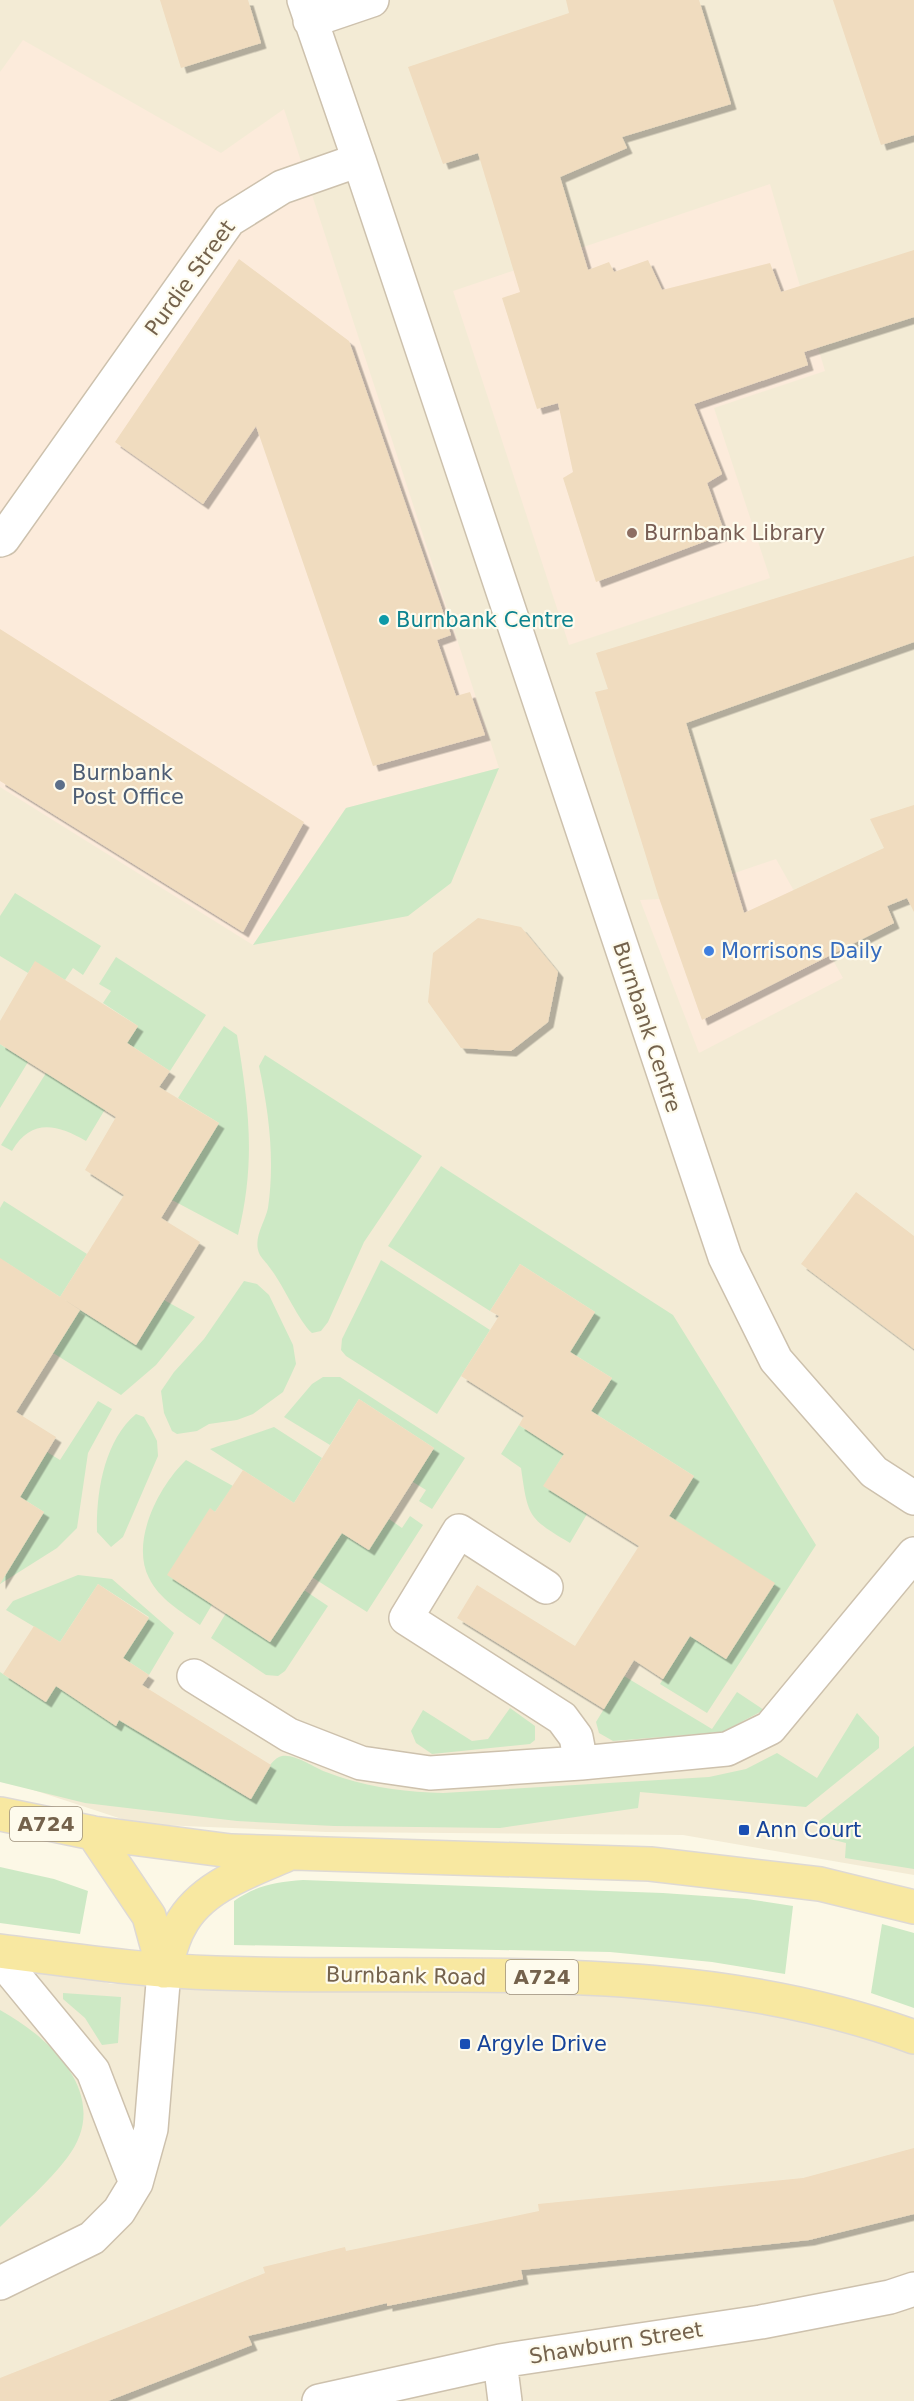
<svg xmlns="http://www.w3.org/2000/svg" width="914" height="2401" font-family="'DejaVu Sans',sans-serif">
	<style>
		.residential { fill: #f3ebd5 }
		.commercial { fill: #fcebdb }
		.green { fill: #cde9c5 }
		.building { fill: #f0dcbf; filter: url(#shadow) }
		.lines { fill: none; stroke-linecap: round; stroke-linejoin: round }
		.street-casing { stroke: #cdc1ad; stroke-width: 36 }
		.primary-casing { stroke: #ded9d4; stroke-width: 36 }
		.street { stroke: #fff; stroke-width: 33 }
		.primary { stroke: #f8e8a1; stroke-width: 33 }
		.education-dot { fill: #8d6e63; stroke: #fefbed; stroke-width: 2 }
		.culture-dot { fill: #0f9aa8; stroke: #fefbed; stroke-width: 2 }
		.service-dot { fill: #5c6f8a; stroke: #fefbed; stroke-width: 2 }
		.shop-dot { fill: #3f7fe0; stroke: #fefbed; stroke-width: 2 }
		.transit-dot { fill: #1a4fb4; stroke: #fefbed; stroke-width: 2 }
		.labels { text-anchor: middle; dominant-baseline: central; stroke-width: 4.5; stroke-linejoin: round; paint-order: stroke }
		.shield { fill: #fefbed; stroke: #9d907c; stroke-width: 1.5 }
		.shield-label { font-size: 20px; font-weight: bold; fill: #74624c }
		.street-label { font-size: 21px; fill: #74624c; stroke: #fefbed }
		.education-label { font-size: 21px; fill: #785e54; stroke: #fefbed; text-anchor: start }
		.culture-label { font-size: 21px; fill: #0d838f; stroke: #fefbed; text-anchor: start }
		.service-label { font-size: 21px; fill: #4e5e75; stroke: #fefbed; text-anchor: start }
		.shop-label { font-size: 21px; fill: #366cbe; stroke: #fefbed; text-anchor: start }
		.transit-label { font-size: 21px; fill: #164399; stroke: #fefbed; text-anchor: start }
	</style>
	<defs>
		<filter id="shadow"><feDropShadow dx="5.5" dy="5.5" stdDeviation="0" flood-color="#0004"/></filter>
	</defs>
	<rect width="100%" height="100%" fill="#fcf8e6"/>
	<!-- residential -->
	<path class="residential" d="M0,0H914V1875L683,1835L326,1832L137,1824L0,1779Z
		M0,1950L111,1984L704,1987L914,2037V2401H0Z"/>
	<!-- commercial -->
	<path class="commercial" d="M23,40L221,153L284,109L499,768L346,808L253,945L0,787V72Z
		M770,184L825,371L714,408L770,578L569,645L453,291Z
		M776,859L843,978L699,1053L640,900L659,899Z"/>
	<!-- green -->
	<path class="green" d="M499,768L451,883L408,916L253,945L346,808Z
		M15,893L101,946L83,975L73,968L65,980L35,962L28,973L0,956V916Z
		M116,957L206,1015L170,1071L127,1043L138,1026L103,1003L111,991L99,984Z
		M224,1026L237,1035C249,1109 256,1161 238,1235L172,1200L219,1123L178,1098Z
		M0,1044L28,1062L0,1108Z
		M265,1055L422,1156L364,1242L328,1322L321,1331L312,1333C298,1320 284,1286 270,1268C267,1263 261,1258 259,1253C253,1238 265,1222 268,1208C275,1160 269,1113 259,1066Z
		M46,1073L90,1101H110L86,1141C57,1124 31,1118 12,1151L1,1145Z
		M441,1166L673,1315L816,1545L707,1713L660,1684L690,1636L726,1659L774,1583L664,1524L694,1476L591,1411L612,1378L570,1352L595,1312L520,1264L490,1311L388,1246Z
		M4,1201L87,1254L60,1297L4,1261L0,1267V1208Z
		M381,1260L490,1330L437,1414L346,1356L341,1350L342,1339Z
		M244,1281L257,1284L269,1295L293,1345L296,1364L291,1375L283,1392L253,1414L237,1420L209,1424L197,1431L177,1434L172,1431L164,1413L161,1391L174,1372L204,1339Z
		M164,1300L195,1317L156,1365L121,1395L53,1353L80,1310L136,1345Z
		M323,1377H340L465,1458L432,1509L419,1501L426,1490L413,1482L434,1448L359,1399L330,1445L284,1417L312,1384Z
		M98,1401L112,1409L88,1453L77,1528L57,1548L0,1584V1545L17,1556L44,1512L20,1497L47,1452L60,1460Z
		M136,1414L144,1417L151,1429L157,1441L158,1456L123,1537L111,1547L97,1532C96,1493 104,1441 136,1414Z
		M519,1425L564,1454L544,1486L587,1514L570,1543C528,1518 528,1517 521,1468L501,1454Z
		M274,1427L322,1458L294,1503L210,1449Z
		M186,1460L233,1486L215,1512L210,1509L169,1573L213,1603L200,1625C182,1612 159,1599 149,1578C130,1541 159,1486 186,1460Z
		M410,1516L423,1525L367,1612L288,1562L317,1517L368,1550L389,1519L402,1528Z
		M78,1575L112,1579L174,1633L149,1675L123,1658L149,1617L98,1584L60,1642L6,1610L13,1601Z
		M304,1590L328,1606L285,1671L278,1676L266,1675L211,1638L226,1613L270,1642Z
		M0,1672L45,1702L56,1686L115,1725L142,1686L137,1730L250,1799C257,1788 267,1763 279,1757C291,1751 313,1767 326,1772C364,1787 402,1792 443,1793L709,1777L746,1769L777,1753L817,1778L857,1713L879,1737V1748L806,1807L640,1792L638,1808L500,1828L334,1826L237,1821L85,1803L0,1782Z
		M624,1676L712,1729L737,1692L764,1710L722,1732L613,1741L599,1733L596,1722Z
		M510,1708L535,1726V1740L530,1744L432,1754L416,1743L411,1731L423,1710L472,1741L488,1739Z
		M914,1746V1869L845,1858L846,1843L818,1836V1822Z
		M0,1867L54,1879L88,1891L80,1934L0,1923Z
		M303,1880L663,1893L747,1899L793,1906L785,1974L712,1962L610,1952L234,1945V1901C257,1885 276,1882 303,1880Z
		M882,1924L914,1933V2008L871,1993Z
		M63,1993L121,1997L118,2043L102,2045L85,2018L63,1999Z
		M0,2010C51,2038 114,2097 67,2158C48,2183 22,2205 0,2227Z"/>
	<!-- building -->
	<path class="building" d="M160,0H248L261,43L181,68Z
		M566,0H699L731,104L622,137L627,148L560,177L588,270L609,262L614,272L648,260L662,290L770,263L781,292L914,250V317L804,352L808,365L694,404L722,474L707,483L725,534L596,582L563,478L573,472L558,403L537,409L502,298L520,292L478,153L443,164L408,67L569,13Z
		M833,0H914V135L881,145Z
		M239,259L349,341L451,635L437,640L456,696L470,692L485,735L373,766L256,426L203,504L115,442Z
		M914,556V642L686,723L744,913L884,848L870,819L914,805V912L907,898L887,906L894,923L702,1020L659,898L595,692L608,689L596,653Z
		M0,629L304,822L243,932L0,781Z
		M478,918L521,927L558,972L548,1022L511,1051L461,1048L428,1002L433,953Z
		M35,961L138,1026L127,1043L170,1071L159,1087L219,1123L161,1218L200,1242L136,1345L60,1297L124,1195L85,1170L116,1117L0,1044V1021Z
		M856,1192L914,1236V1349L801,1264Z
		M0,1258L80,1310L16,1412L56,1437L20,1497L44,1512L0,1584Z
		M520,1264L595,1312L570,1352L612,1378L591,1411L694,1476L669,1516L775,1583L726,1659L690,1636L663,1679L634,1660L604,1709L457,1618L477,1585L575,1646L639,1546L543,1486L564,1454L519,1425L524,1416L461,1376L499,1316L490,1311Z
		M359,1399L434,1448L369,1550L342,1533L270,1642L167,1575L210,1508L215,1512L243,1470L294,1503Z
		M98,1584L149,1618L123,1658L149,1675L142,1685L271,1765L251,1799L119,1720L116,1726L56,1686L46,1702L3,1674L34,1626L60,1642Z
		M914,2148V2214L809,2240L521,2270L523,2279L387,2306V2303L248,2336L252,2345L108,2401H0V2378L265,2273L263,2267L345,2247L346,2251L539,2211L538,2204L803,2178Z"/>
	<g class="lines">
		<!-- street casing -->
		<g class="street-casing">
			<path id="street" d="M310,21L372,0
				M359,160L725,1257L776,1360L874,1472L914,1498
				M0,540L3,539L229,220L282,187L359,160L304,0
				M546,1587L459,1531L406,1618L562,1718L576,1737L581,1763L727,1749L770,1728L914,1554
				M194,1676L289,1735L361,1763L430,1773L581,1763
				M0,1958L93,2071L136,2183
				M0,2283L92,2238L119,2211L136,2183L151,2129L164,1971
				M500,2361L505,2401
				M319,2401L500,2361L761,2322L890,2297L914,2289"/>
		</g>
		<!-- primary casing -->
		<g class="primary-casing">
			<path id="primary" d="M0,1814L93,1833L231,1851L650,1864L820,1884L914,1907
				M93,1833L149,1916L164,1971
				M0,1951C72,1960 144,1971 216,1973C449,1981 692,1955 914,2037
				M164,1971C169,1956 172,1939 180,1926C200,1888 246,1872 284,1856"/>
		</g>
		<!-- street -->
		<use href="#street" class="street"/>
		<!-- primary -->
		<use href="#primary" class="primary"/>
	</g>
	<!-- markers -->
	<circle class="education-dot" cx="632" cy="533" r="6"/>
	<circle class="culture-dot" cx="384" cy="620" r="6"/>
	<circle class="service-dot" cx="60" cy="785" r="6"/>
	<circle class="shop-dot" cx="709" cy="951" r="6"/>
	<g class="transit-dot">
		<rect x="738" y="1824" width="12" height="12" rx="3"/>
		<rect x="459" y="2038" width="12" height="12" rx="3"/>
	</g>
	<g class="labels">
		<!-- shield labels -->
		<g class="shield">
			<rect x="10" y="1807" width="72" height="34" rx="4.5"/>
			<rect x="506" y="1960" width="72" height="34" rx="4.5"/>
		</g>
		<g class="shield-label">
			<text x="46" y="1824">A724</text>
			<text x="542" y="1977">A724</text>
		</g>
		<!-- street labels -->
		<g class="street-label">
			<text transform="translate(190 278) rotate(-54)">Purdie Street</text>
			<text transform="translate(647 1027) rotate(72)">Burnbank Centre</text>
			<text transform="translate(406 1976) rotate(1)">Burnbank Road</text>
			<text transform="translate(616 2343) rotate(-9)">Shawburn Street</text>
		</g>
		<!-- education labels -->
		<g class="education-label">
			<text x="644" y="533">Burnbank Library</text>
		</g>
		<!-- culture labels -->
		<g class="culture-label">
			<text x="396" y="620">Burnbank Centre</text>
		</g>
		<!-- service labels -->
		<g class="service-label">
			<text x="72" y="773">Burnbank<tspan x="72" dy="24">Post Office</tspan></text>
		</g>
		<!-- shop labels -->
		<g class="shop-label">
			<text x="721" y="951">Morrisons Daily</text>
		</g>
		<!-- transit labels -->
		<g class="transit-label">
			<text x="756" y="1830">Ann Court</text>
			<text x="477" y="2044">Argyle Drive</text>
		</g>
	</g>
</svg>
